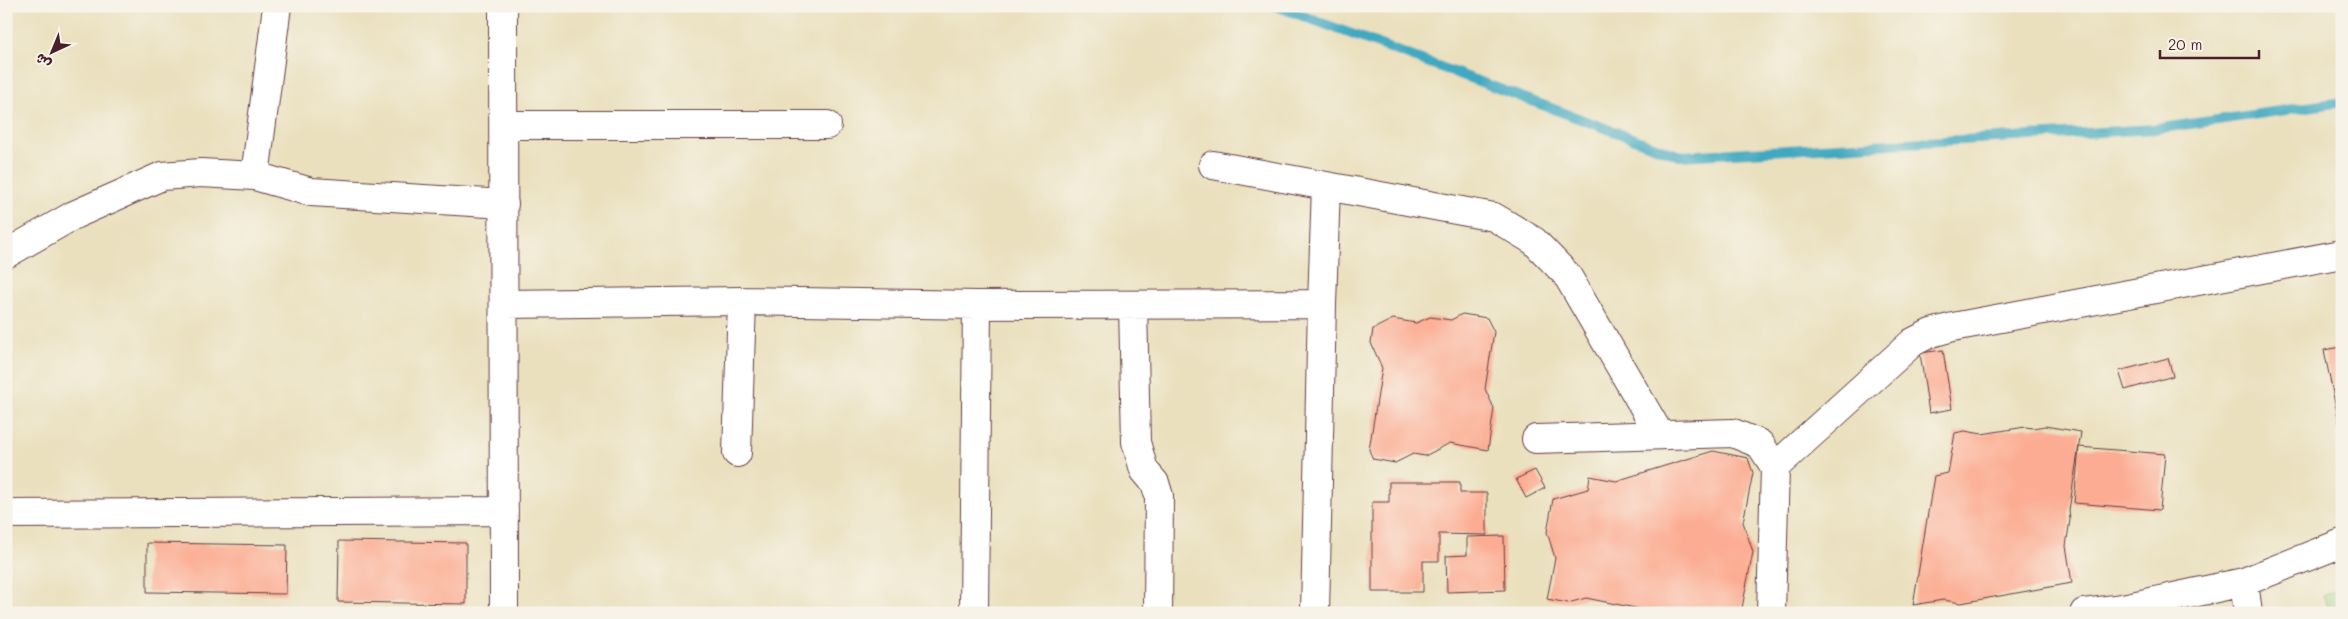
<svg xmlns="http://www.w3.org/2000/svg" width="2348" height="619" font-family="Mali,'Playpen Sans Arabic',sans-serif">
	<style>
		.green { fill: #9fd586; stroke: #747a58 }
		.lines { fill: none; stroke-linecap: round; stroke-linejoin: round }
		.stream { stroke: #40a8c0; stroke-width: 10 }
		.building { fill: #fcac92 }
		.minor-casing { stroke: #623c41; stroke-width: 30 }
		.minor { stroke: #fff; stroke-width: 28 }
	</style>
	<rect width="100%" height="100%" fill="#f7f3e8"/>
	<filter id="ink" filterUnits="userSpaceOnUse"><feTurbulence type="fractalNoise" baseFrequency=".02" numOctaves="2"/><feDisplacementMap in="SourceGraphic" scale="10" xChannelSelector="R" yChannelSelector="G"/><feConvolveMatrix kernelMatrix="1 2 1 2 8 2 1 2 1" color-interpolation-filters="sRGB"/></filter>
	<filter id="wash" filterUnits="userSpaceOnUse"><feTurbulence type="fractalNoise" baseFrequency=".0096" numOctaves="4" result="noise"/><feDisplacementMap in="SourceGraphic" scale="20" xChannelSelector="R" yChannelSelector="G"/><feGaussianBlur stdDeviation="1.12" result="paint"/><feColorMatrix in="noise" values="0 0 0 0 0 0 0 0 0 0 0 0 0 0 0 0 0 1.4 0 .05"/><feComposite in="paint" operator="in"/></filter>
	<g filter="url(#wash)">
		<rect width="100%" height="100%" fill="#eae0be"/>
		<!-- green -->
		<path class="green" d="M2342,588V613H2330L2323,596Z"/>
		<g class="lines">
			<!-- stream -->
			<path class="stream" d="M1276,6L1680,156L2155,129L2342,102"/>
		</g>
		<g id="blocks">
			<!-- building -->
			<path class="building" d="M1462,314L1487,318L1494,332L1485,389L1494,408L1488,450L1450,443L1425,456L1413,454L1395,463L1373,459L1369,450L1382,368L1371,343L1373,329L1393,319L1416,323L1430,317L1451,320Z
				M2342,347V432H2341L2324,350Z
				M1943,350L1952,409L1929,413L1920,353Z
				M2168,358L2173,376L2125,390L2119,371Z
				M2045,426L2081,432L2069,511L2070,520L2066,546L2072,583L1961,603L1943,600L1913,605L1934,476L1948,473L1955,433L1965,431L1982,434L2025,427L2033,428Z
				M2079,447L2165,454L2160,510L2074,503Z
				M1713,451L1748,458L1753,473L1743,522L1753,552L1741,613H1660L1586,598L1568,603L1547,599L1555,558L1547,532L1553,499L1588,489L1590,476L1616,481Z
				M1535,470L1545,488L1526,498L1516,479Z
				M1389,482H1460V493H1487V535L1439,534V561H1423V592H1372V502H1389Z
				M1504,536L1505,590L1447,592L1446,556L1467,555V537Z
				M339,541L466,543V604L338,602Z
				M147,543L287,545L286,594L147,592Z"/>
		</g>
	</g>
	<g filter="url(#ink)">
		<use href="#blocks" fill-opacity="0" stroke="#623c41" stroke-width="1"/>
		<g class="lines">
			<!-- minor casing -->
			<g class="minor-casing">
				<path id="minor" d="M277,6L255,176L311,192L504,204
					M503,6L504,613
					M504,125H827
					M1213,165L1494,217L1534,241L1567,275L1660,435
					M6,254L74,215L162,176L201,173L255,176
					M504,304L742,301L977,305L1322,304L1315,613
					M1322,304L1326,186
					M1133,305L1136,442L1144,470L1155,483L1159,496L1158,613
					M1536,439L1733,433L1760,444L1775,467L1771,613
					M737,453L742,301
					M1775,467L1913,342L1931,333L1953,327L2342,254
					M6,514L504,511
					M2244,582L2248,613
					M974,613L977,305
					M2084,613L2123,608L2244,582L2342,543"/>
			</g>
			<!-- minor -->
			<use href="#minor" class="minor"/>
		</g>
	</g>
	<!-- margin -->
	<rect width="2348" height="619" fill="none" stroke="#f7f3e8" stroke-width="25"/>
	<!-- north arrow -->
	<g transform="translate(52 52) rotate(224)" stroke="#f7f3e8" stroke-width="4" paint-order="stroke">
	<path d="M0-4L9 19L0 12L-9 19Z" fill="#4a1f2b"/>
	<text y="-8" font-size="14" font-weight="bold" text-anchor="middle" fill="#4a1f2b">ش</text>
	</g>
	<!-- scale -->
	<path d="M2160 50v8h99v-8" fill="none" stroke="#4a1f2b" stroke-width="2.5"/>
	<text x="2168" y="50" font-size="15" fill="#4a1f2b" stroke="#f7f3e8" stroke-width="4" paint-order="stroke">20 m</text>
</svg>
